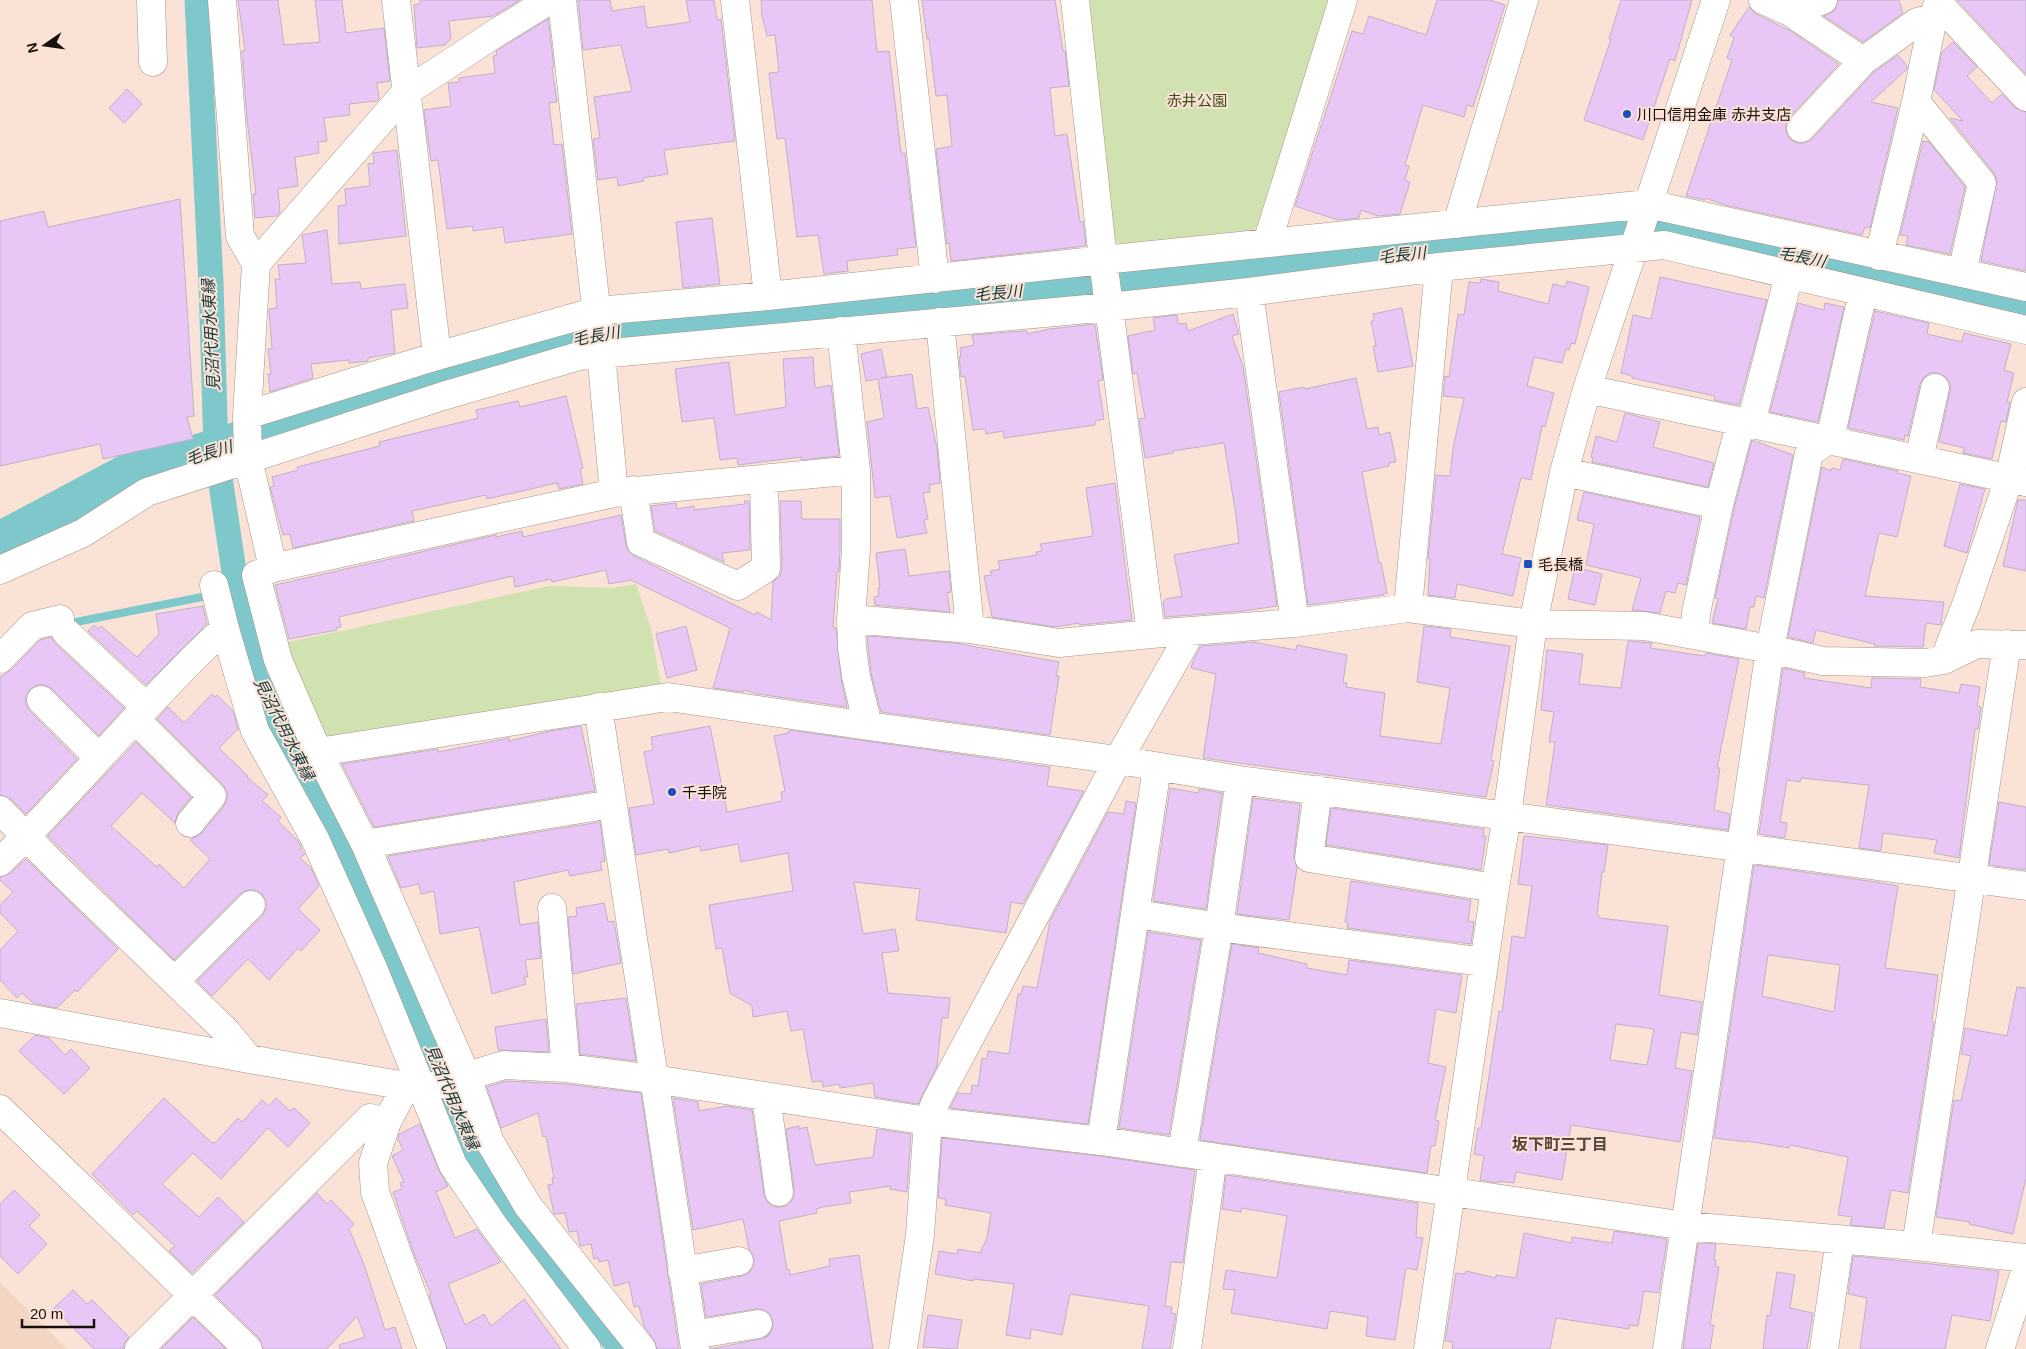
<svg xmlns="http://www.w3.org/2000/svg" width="2026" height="1349" font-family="Arial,'Noto Sans JP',sans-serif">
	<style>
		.built { fill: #f3d5c4 }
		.green { fill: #d0e2af }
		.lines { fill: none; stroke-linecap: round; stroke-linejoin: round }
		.stream { stroke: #7ec7ca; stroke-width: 8 }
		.canal { stroke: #7ec7ca; stroke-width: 25 }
		.river { stroke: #7ec7ca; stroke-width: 44 }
		.building { fill: #e8c7f6; stroke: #bfb2c5; fill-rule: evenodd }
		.minor-casing { stroke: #a99387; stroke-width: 29 }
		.minor { stroke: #fff; stroke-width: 28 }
		.poi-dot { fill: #1c4ebb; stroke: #fae3d6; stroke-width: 2 }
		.labels { text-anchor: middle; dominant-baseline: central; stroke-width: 4; stroke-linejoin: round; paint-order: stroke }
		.park-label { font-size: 15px; fill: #3d4d14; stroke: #fae3d6 }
		.poi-label { font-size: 15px; fill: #160f0b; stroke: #fae3d6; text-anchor: start }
		.water-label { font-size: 16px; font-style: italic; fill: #14383a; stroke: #fae3d6 }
		.neighbourhood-label { font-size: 16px; font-weight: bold; fill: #564339; stroke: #fae3d6 }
	</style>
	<rect width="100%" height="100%" fill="#fae3d6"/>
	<!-- built -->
	<path class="built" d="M0,1282L67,1349H0Z"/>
	<!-- green -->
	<path class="green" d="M1087,0H1333L1261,224L1245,235L1124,247L1111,236Z
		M636,584L651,629L662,692L327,742L285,643L549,586L612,588Z"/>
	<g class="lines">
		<!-- stream -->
		<path class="stream" d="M66,624L237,590"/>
		<!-- canal -->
		<path class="canal" d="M197,0L211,283L216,451L241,618L255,676L291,747L347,850L384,932L466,1136L495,1185L558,1273L621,1349"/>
		<!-- river -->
		<path class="river" d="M0,544L126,477L216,451L505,355L580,339L642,330L705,318L1107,284L1573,236L1670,228L1752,244L1763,249L1831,261L2026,305"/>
	</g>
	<!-- building -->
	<path class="building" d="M238,0H278L284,45L320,42L315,0H342L346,33L384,28L390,81L377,83L379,99L377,101L349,104L350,115L324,118L327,141L318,142L319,153L295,157L298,186L278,189L280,212L277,216L255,218L253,194H256L247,119L242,51L245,50Z
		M420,0H520L493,16L449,21L451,38L445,45L417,48L414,5L420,4Z
		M578,0H610L612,11L644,6L647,28L690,22L686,0H714L717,20L721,19L735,141L664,150L668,174L643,178L644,181L618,186L617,177L598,180L593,139L600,138L594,97L632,91L621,45L583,50Z
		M761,0H872L877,52L889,51L901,153H905L916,247L897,249L898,255L847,261L848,271L824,274L818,235L797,237L785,138L777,139L769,73L779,72L775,35L767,36L762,16Z
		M922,0H1055L1063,51H1065L1069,86L1050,88L1055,136L1067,134L1080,222L1083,221L1086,246L951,261L949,243L947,244L936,149L952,146L947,95L936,96L929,39H927Z
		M1437,0H1490L1505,5L1473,107L1467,105L1464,117L1423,105L1405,165L1409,166L1405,180L1410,182L1400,214L1378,216L1361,210L1359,218L1338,220L1295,206L1352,31L1363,34L1369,16L1426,35Z
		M1621,0H1692L1675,61L1670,59L1643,140L1584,120L1611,39H1609Z
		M1838,0H1899L1903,13L1863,42L1824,16L1835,10Z
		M1957,0H2026V74Z
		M1749,7L1756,14L1789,30L1839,64L1789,118L1786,125V133L1791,140L1797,143H1805L1812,139L1873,73L1898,55L1907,66V69L1871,102L1898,108L1870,228L1865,227L1862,235L1725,205L1705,198V200L1686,196L1732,60L1727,58L1734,38L1730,35Z
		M548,19L554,67H552L557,102L549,103L554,145L562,144L572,234L505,243L503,227L473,231V226L447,229L438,160L431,161L424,110L451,106L448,83L459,82V78L495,73L493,56L497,55L496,51Z
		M1953,42L1977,67L1967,76L1992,103L2002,94L2015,108L2026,112V271L1981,261L1997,180L1994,173L1950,118L1963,121L1934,90L1942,52Z
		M127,89L142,104L124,123L109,108Z
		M1923,141L1929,142L1965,187L1950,254L1906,245L1908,236L1900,235Z
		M397,150L406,236L339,244L338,206L346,205L345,189L370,186L368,164L374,163L373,153Z
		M180,199L194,416L187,417L193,439L103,459L100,444L0,466V221L44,211L48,227Z
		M712,218L720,284L683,288L676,222Z
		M327,230L332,284L360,282L361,289L405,284L408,308L391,310L395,353L368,358V361L349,363V360L311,364L313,378L270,392L268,374H271L268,349H272L269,309L277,308L275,279H280L278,265L306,263L302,235Z
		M1660,277L1767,300L1739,405L1714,400L1715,396L1632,378V376L1621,373L1633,315L1651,319Z
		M1481,279L1499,282L1498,291L1548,304L1553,284L1565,287L1567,281L1589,287L1575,344L1571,343L1569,350L1566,349L1562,363L1534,357L1527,386L1554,393L1545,427L1542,426L1531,480L1521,478L1502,554L1521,558L1513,596L1457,584L1455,598L1428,595L1430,559H1428L1436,475L1450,476L1453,448L1464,398L1443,396L1445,376L1449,377L1458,314L1464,315L1469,282L1480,283Z
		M1798,303L1824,310L1825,303L1844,307L1818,422L1770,412Z
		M1402,308L1413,366L1378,372L1373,346H1376L1371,321H1374L1373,314Z
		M1875,311L1929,323L1927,334L1962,342L1964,333L2011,344L2004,370L2014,373L2007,402H2010L2006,422L2001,421L1992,459L1963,453L1964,448L1939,442L1950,391V383L1946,377L1938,373H1930L1924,377L1920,384L1908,436L1905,435L1904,440L1848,428Z
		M1233,314L1239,334L1232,336L1243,366L1277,606L1243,611L1165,617L1163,602L1166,599L1182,596L1174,555L1239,543L1236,515L1224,443L1173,451V453L1145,458L1139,419L1145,418L1137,373L1133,374L1128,336L1155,330L1153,318L1177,315L1178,324L1186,323L1188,331Z
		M1095,324L1103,380L1098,381L1104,419L1095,421V425L1004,438L1003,431L986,434L985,429L973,430L965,376L961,377L959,357H961L960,348L974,345L972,335L1023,331H1027V334L1049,329Z
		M881,349L887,377L881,378L912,374L917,409L928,407L937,448L940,483L929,485L930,492L923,493L928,519L924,520L927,533L897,538L890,496L875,498L867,422L884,418L878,379L866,381L861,354Z
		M813,357L815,388L831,385L839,456L801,460V457L738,465L737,458L720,460L714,418L682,422L675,369L729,362L735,415L786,407L783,359Z
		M1356,378L1367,429L1378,427L1379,435L1390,432L1396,462L1389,463V466L1362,472L1379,563H1381L1387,593L1383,594L1384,595L1308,605L1279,392L1304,387L1305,389Z
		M566,396L583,468L580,469L583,484L559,489L557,483L487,499L486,495L412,511L414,521L293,548L290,534L283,535L270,487L274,486L272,477L298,470L297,467L380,446L379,442L478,418L476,410L518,401L520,407Z
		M1625,413L1660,422L1653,447L1714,463L1708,487L1592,462L1593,458L1591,457L1596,436L1617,442Z
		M1752,440L1793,455L1764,598L1756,596L1754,607H1750L1746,629L1712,623L1718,599L1715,598L1734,509Z
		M1843,459L1898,471L1897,473L1911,476L1897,537L1879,533L1865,596L1944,602L1941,625L1926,623L1923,647L1874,646L1875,644L1816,630L1813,643L1788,637L1822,467L1831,471L1832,468L1840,470Z
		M1115,483L1132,620L1080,625L1079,623L1055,627L992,617L984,576L991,575L990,571L1000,569L998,561L1037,555L1036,552L1042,551L1040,544L1093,536L1086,488Z
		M1960,484L1985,489L1967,553L1944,546Z
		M1584,492L1700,517L1686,585L1678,583L1675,593L1666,591L1660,613L1632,610L1641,578L1586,565L1594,524L1577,520Z
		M2018,500H2026V571L2003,566Z
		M744,501H749L750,550L722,553L724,562L655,531L651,506L676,503L677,509L694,506V510L745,504Z
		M780,501H801L802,519H840V548L839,572H837L833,627L836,628L841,678L847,707L758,694L744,690L743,692L713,688L730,628L631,580L609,584L606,570L552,582L551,579L515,587L513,576L339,617L341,627L336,628L337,630L289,639L275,585L496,535V537L522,531L523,537L621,515L626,545L628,551L634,556L755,615L757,612L771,620L773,582L780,576L782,568Z
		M905,549L909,576L949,571L951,592L947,593L950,612L875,605L874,597L879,596L878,588H880L876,553Z
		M1575,567L1602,574L1595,605L1568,599Z
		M203,606L207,624L146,685L88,631L94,625L98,629L101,626L137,657L159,634L156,614Z
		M686,626L697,670L667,678L656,634Z
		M1424,626L1451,629L1450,637L1510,646L1491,760L1494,761L1486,797L1203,758L1216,674L1191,668L1193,661L1201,646L1253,642L1296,650L1297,645L1347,655L1343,683H1347L1346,687L1385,693L1380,736L1441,744L1450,688L1417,682Z
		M867,636L955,643L1059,662L1056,676H1059L1050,735L881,712L871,673Z
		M51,637L55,643L124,708L99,736L52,689L45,685H37L30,689L26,696V704L30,711L77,759L26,814L11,799L0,795V677L11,670L40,640Z
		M1628,641L1652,643L1650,648L1705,656L1706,653L1739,659L1717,768H1720L1714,810L1730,814L1728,830L1546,805L1555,742H1549L1554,712L1541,710L1547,650L1583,654L1579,684L1621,688Z
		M1783,668L1805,673L1804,678L1871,688L1872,678L1921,679L1920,687L1959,693L1961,684L1980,687L1977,706L1981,707L1978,729H1975L1959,858L1934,853L1937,840L1883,833L1881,851L1859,848L1869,785L1801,778L1800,782L1787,780L1780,822L1787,823L1785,838L1759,834Z
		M212,694L215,697L217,695L233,711L238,729L219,748L248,776L247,777L268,795L262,801L281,817L278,821L297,840L301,846V850L305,854L300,858L311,868L319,886L298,909L320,930L301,951L298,948L269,980L248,959L212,996L197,981L262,916L266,909V901L262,894L255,890H247L240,894L174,960L48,836L136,742L191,797L178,813L175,823L142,793L111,826L157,867L159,864L184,888L210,859L190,840L202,833L224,806L227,799V792L223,785L157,719L168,707L184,723Z
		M581,726L595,791L374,827L342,764L438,749V752L509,738V741L550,731Z
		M710,726L727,812L782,801L781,792L785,791L774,736L788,733L789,730L1050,767L1047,786L1084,791L1023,904L1011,902L1006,933L916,920L920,889L854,882L863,934L895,929L899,951L882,953L888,993L950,998L948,1018H942L937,1066L918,1104L875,1097L873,1083L840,1088L839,1084L823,1087L822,1081L812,1082L803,1029L791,1031L787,1011L753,1017L752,1006L730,993L722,948L716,949L709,905L793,891L788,853L741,862L738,844L701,851L700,846L669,853L668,849L636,855L629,808L654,804L644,752L653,750L651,737Z
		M1170,788L1198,793L1199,789L1222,793L1206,909L1153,901Z
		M1253,798L1300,804L1294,856L1297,868L1289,920L1237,914Z
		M1126,801L1136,803L1088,1124L950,1108L958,1093L971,1094L972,1085L978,1086L982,1058L987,1059L988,1051L1009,1054L1018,994H1021L1023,986L1037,988L1050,921L1108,812L1124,814Z
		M1999,802L2026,807V870L1989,865Z
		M1331,808L1484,829L1483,836H1486L1481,870L1326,845Z
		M600,822L605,861L600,862L602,870L570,876L568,870L514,882L520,925L538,922L541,958L525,960L528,977H524L526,984L492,994L479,927L440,934L434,891L421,894L419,884L401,888L389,859L388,856Z
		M1524,836L1608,845L1604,872H1602L1597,915L1599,916V918L1668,926L1659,995L1702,1002L1697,1035L1681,1032L1675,1068L1692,1071L1680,1142L1571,1125L1562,1180L1516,1172L1514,1183L1499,1181V1183L1480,1180L1484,1156L1474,1154L1478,1128H1481L1499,1011L1502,1012L1512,936L1525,938L1532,886L1518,884ZM1616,1024L1654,1029L1647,1065L1610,1060Z
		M26,859L118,949L77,992L75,990L57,1008L33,1003L22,993L17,998L0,980V950L18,931L0,913V905L13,892L0,880V877L11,873Z
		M1754,865L1876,882L1898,886L1885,968L1938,975L1932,1021L1934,1022L1908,1193L1891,1190L1884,1228L1850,1225L1852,1217L1838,1215L1848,1157L1790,1145L1789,1148L1747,1141V1142L1714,1138ZM1768,955L1840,965L1834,1012L1762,996Z
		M1351,881L1471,900L1468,921L1474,922L1471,944L1347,928L1348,922H1345Z
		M604,903L608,922L614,921L621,963L573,974L568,917L577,916L576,908Z
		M1148,932L1201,940L1169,1135L1119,1128Z
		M1232,944L1259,948L1258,953L1307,964V968L1347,975L1349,960L1462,975L1456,1013L1436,1009L1428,1063L1446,1067L1435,1120L1439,1121L1435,1146H1431L1427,1173L1200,1140Z
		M2017,987L2026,988V1178L2013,1234L1969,1224L1970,1222L1936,1217L1954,1100L1961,1101L1971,1056L1961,1054L1965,1028L2007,1036Z
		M626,998L636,1061L580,1054L576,1004Z
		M546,1019L549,1052L498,1050L495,1027Z
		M35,1035L49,1038L65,1055L71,1049L90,1068L64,1094L19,1051Z
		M506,1081L565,1084L641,1093L679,1349H657L654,1340L644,1326L639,1306L634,1307L629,1282L614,1286L608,1260L599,1262L598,1258L594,1259L591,1244L580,1246L577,1231L569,1232L565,1213L554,1214L548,1185L553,1184L552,1178H554L546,1136L543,1137L538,1113L501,1128L487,1087Z
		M164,1098L212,1143L213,1142L215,1143L238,1118L242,1122L262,1100L269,1106L276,1098L290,1111L294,1108L310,1123L288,1147L268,1128L221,1179L193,1153L162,1184L199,1217L218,1197L244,1222L192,1273L169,1251L175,1246L137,1211L133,1215L92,1174Z
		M673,1098L698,1102L699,1111L727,1106L752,1110L764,1194L767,1202L774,1207H781L788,1205L794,1197V1190L786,1129L799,1126V1129L807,1127L815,1165L873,1157L877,1129L911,1134L907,1192L890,1189L891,1186L849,1192L851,1203L823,1207L816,1209L817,1213L779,1221L787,1270L789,1269L790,1275L830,1266L829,1259L859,1255L873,1349H710L761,1339L768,1336L772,1330L773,1322L770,1314L764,1310L756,1309L706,1317L701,1284L742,1276L749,1273L754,1266V1259L749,1249L743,1219L693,1230Z
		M420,1124L439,1171L448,1186L436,1192L455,1238L477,1229L501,1262L448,1284L465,1325L484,1314L491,1326L524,1299L561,1349H447L429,1295L431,1294L414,1254L393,1192L402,1189L400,1183L404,1182L392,1156L403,1150L398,1139L399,1134Z
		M942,1138L1099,1156L1195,1170L1183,1263L1171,1262L1165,1306L1172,1307L1171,1313L1176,1314L1170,1349H1142L1149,1306L1070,1294L1062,1335L1031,1329L1030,1339L1006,1335L1014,1284L974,1279L973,1281L935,1274L939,1251L957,1254L958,1249L980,1253L987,1238L991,1213L945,1205L946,1199L938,1198Z
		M1226,1175L1418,1203L1416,1237L1423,1238L1417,1270L1406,1268L1395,1340L1366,1336L1368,1317L1330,1311L1327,1329L1231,1313L1235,1290L1223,1289L1226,1270L1277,1278L1287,1216L1242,1208L1241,1212L1222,1209Z
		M14,1190L40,1215L29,1226L47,1244L18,1274L0,1256V1204Z
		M317,1193L327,1204L331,1200L354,1224L349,1229L365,1267L385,1330L395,1327L402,1349H340L339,1345L365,1337L357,1316L327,1349H263L259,1338L215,1295Z
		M1614,1231L1667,1239L1659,1293L1644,1291L1638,1326L1629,1325V1329L1556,1318L1550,1349H1452L1453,1342L1445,1341L1456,1273L1465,1274L1466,1271L1496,1278V1275L1516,1278L1524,1233L1572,1243V1237L1612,1243Z
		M1698,1243L1716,1244L1714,1259L1716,1260L1715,1266L1719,1267L1710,1325H1714L1710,1349H1683Z
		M1853,1256L1999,1271L1990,1321L1952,1315L1945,1349H1860L1867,1298L1848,1294Z
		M1777,1272L1795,1275L1790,1308L1813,1313L1807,1349H1763L1767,1315L1770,1316Z
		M73,1290L87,1304L92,1300L129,1337L124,1344V1349H94L54,1308Z
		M928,1315L962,1320L957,1349L923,1347Z
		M193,1317L226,1349H161Z"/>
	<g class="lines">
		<!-- minor casing -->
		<g class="minor-casing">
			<path id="minor" d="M151,0L153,62
				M222,0L240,236L256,264
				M396,0L437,356
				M562,0L601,353L614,493
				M735,0L768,296
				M904,0L935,279
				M1075,0L1103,260L1151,634
				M1763,0L1790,12L1863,61
				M1939,4L2026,97
				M1790,12L1823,0
				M1916,102L1982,183L1962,273
				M1801,128L1863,61L1917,22L1933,18
				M1457,224L1524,0
				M1267,243L1343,0
				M1879,256L1916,102L1933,18L1939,0
				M1249,292L1295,623
				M940,322L970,629
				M841,331L856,470V549L851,619L852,648L856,676L868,726L1118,760L1240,780L2026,886
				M1587,389L2026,482
				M247,415L437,356L597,311L768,296L1103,260L1648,204L2026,287
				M1751,423L1789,275
				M1919,459L1935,388
				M1564,472L1719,505
				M633,490L641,542L738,586L766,568L764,480
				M273,568L248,459L247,415L256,264L406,92L499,31L550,0
				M0,570L83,533L147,492L443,396L579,356L1109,307L1249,292L1439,267L1664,245L2026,330
				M214,585L225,629
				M1408,608L1439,267
				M851,619L970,629L1059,643L1151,634L1295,623L1408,608L1533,624L1644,626L1770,649L1823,661L1925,663L1944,660L1977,644L2026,645
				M66,632L146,707
				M1695,634L1696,613L1719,505L1741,421
				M0,659L32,626L60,619
				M1944,660L1966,605L2009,479L2026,402
				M41,700L98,757
				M598,707L695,1349
				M135,719L212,796L190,823
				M318,752L668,697L868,726
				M1318,790L1309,858L1495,888
				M0,810L58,869L226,1031L249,1059
				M365,844L612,804
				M0,862C55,809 104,751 157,696C179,673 200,650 225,629L255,731L315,839L373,968L453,1165L494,1226L587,1349
				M552,908L566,1068
				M1137,914L1219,927L1484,962
				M175,981L251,905
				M0,1013L249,1059L406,1086
				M766,1096L779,1192
				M0,1109L248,1349
				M1101,1141L1157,767
				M1182,1153L1219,927L1240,780
				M1916,1246L2007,644
				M682,1271L739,1261
				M693,1335L758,1324
				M139,1349L370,1118L387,1122
				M432,1349L375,1192L373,1163L387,1122L406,1086L421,1089L431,1087L504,1065L566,1068L653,1079L928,1121L1101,1141L1686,1226L1916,1246L2026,1258
				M642,1349L528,1206L490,1142L466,1075L365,844L318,752L278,660L256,575L273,568L614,493L856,470
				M903,1349L920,1235L928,1121L936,1101L1118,760L1191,632
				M1187,1349L1213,1157
				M1428,1349L1495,888L1507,815L1533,624L1564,472L1587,389L1716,0
				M1667,1349L1770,649L1809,453L1830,439L1863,292
				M1824,1349L1840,1239
				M2000,1349L2026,1269"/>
		</g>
		<!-- minor -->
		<use href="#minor" class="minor"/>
	</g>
	<!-- markers -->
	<g class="poi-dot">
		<circle cx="1627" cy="114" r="5"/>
		<rect x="1523" y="559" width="10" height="10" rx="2.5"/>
		<circle cx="672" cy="792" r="5"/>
	</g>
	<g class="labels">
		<!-- park labels -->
		<g class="park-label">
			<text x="1197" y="100">赤井公園</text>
		</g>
		<!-- poi labels -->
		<g class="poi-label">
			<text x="1637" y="114">川口信用金庫 赤井支店</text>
			<text x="1538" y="564">毛長橋</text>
			<text x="682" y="792">千手院</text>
		</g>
		<!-- water labels -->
		<g class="water-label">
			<text transform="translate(1402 255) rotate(-6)">毛長川</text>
			<text transform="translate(1802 257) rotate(12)">毛長川</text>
			<text transform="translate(998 293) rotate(-5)">毛長川</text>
			<text transform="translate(211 335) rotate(-93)">見沼代用水東縁</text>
			<text transform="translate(596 336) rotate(-10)">毛長川</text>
			<text transform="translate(209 453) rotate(-17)">毛長川</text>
			<text transform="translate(284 729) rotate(63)">見沼代用水東縁</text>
			<text transform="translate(452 1097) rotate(67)">見沼代用水東縁</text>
		</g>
		<!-- neighbourhood labels -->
		<g class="neighbourhood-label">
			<text x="1560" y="1144">坂下町三丁目</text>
		</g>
	</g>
	<!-- north arrow -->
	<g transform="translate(45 45) rotate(257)" stroke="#fae3d6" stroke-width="4" paint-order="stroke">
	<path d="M0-4L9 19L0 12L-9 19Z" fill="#160f0b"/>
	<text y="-8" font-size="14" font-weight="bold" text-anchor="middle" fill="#160f0b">N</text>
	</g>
	<!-- scale -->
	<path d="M22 1319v8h72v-8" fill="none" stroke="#160f0b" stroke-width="2.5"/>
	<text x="30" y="1319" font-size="15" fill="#160f0b" stroke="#fae3d6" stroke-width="4" paint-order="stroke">20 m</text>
</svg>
